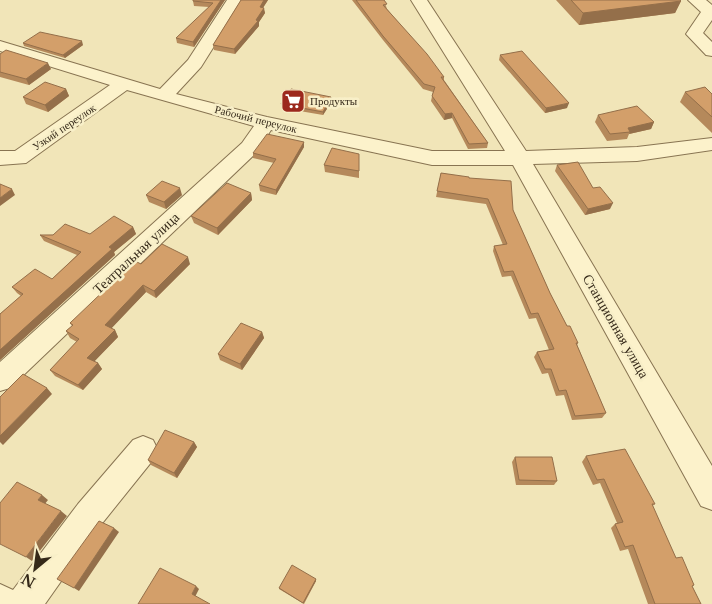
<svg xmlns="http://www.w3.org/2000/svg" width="712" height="604" font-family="'Libre Baskerville',serif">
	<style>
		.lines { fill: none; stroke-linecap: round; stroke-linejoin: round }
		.minor-casing { stroke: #887452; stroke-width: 2 }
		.minor { fill: #fcf2cb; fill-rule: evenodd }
		.wall { fill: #b5895b }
		.shaded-wall { fill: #946f4a }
		.building { fill: #d39f6a; stroke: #946f4a }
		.labels { text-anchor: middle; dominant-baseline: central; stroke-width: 5; stroke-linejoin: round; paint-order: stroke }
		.far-poi-label { font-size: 11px; fill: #352919; stroke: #f8efc8; text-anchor: start }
		.far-street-label { font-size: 11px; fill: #352919; stroke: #f8efc8 }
		.street-label { font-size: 14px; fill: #352919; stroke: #f8efc8 }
	</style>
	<rect width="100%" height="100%" fill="#f1e5b8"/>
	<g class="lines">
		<!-- minor casing -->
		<g class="minor-casing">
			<path id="minor" d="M227,0H243L201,67L176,94L267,117L432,151H505L411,0H427L526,151L637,147L712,138V150L637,161L533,164L712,466V510L701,506L513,165H432L271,130L256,153L10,388L0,391V362L242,143L254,126L127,90L26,163L0,165V151H15L110,85L0,51V41L160,89L188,60Z
				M688,0H706L712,5V20L703,33L712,42V56L706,55L686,34L701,12Z
				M143,436L153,440L158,450L153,460L100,526L45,604H0V584L13,590L78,504L133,440Z"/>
		</g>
		<!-- minor -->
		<use href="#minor" class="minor"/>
	</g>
	<!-- wall -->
	<path class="wall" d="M193,0H225L194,47L177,43L176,38L209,7L194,6L193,1Z
		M241,0H268L263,8L265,13L259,22V26L235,54L214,50L213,45Z
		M352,0H384L387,9L444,77V80L488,143L487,148L468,149L452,118L444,120L431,101L433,92L423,89L383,40Z
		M556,0H680L681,1L675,13L579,25Z
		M23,43L83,45L65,58L24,46Z
		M0,54L51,69L29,85L0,77Z
		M500,55L567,108L545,113L499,60Z
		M66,89L69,96L48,112L26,104L23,97Z
		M685,92L712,94V133L680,102Z
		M332,101L323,115L282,108L281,104Z
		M598,115L654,122L651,129L629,134L627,139L607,141L595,122Z
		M304,142V147L276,195L260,191L259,185L274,163L253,158V153Z
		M359,154V178L325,172L324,165Z
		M557,165L593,188L610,209L585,215L555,171Z
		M441,173L469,178L513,210L550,293L567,326L578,343L577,345L606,413L602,418L572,420L564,395L556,396L548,373L542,374L534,357L537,352L549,350L536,318L529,319L511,276L502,277L493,251L494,246L503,245L486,204L436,197Z
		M251,193L252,200L218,235L194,223L191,216Z
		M146,195H182L166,209L149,202Z
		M133,227L136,234L114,252L115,255L0,360V314L21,296L17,293L12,287L52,279L77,255L44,241L40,235L90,234Z
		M141,264H190L156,298L146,292L111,328L115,330L118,337L94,361L98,363L102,369L83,390L55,376L50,370L77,342L70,338L66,331L72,326L70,323Z
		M262,332L264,338L242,370L220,360L218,354Z
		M194,442L197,447L177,478L151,465L148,460Z
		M586,456L655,504L652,506L676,558L694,585L692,586L701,604H648L628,549L620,551L611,528L615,524L617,523L600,483L593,485L582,462Z
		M515,457L557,481L554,485H516L512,462Z
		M316,579V581L304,604L279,589V588Z"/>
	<!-- shaded-wall -->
	<path class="shaded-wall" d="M221,0H225L194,47L193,42Z
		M264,0H268L260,12V7Z
		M681,1L675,13L579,25L583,13Z
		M264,8L265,13L259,22V26L235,54L234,49L256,20Z
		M82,41L83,45L65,58L63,55Z
		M48,63L51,69L29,85L26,79Z
		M66,89L69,96L48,112L45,105Z
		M331,97L332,101L323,115V112Z
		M569,103L567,108L545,113L546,108Z
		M452,113V118L444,120L445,114Z
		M654,122L651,129L629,134L630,132L628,128Z
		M304,142V147L276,195V190Z
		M180,188L182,195L166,209L164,202Z
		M12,189L15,195L0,206V198Z
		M251,193L252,200L218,235L217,228Z
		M613,203L610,209L585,215L588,209Z
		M133,227L136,234L114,252L115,255L0,360V350L109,247Z
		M188,257L190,264L156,298L154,291Z
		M143,285L146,292L109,331L105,325Z
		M115,330L118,337L92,364L87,358Z
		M262,332L264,338L242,370L240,364Z
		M98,363L102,369L83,390L78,385Z
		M47,388L52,394L3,445L0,442V436Z
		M194,442L197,447L177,478L174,473Z
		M42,495L48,500L44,505L38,500Z
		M61,511L67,516L32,561L26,557Z
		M114,528L119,532L79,591L74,588Z
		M316,579V581L303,604V603Z
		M196,586L199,589L195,597L192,594Z"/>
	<!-- building -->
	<path class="building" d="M193,0H221L193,42L176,38L213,3L193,1Z
		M241,0H264L260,7L264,8L256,20L258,21L234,49L213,45Z
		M356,0H384L387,4L383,5L427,54L444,77H441L488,143L469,144L452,113L445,114L432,96L435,87L424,84L383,36Z
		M571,0H680L681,1L583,13Z
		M40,32L82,41L63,55L23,43Z
		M6,50L48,63L26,79L0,72V54Z
		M522,51L569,103L546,108L500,55Z
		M45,82L66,89L45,105L23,97Z
		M705,87L712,94V117L685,92Z
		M291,89L331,97L323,112L281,104Z
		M637,106L654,122L628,128L630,132L610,134L598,115Z
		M267,134L304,142L276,190L259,185L276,159L253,153Z
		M332,148L359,154V171L324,165Z
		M578,162L593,188L600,187L613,203L588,209L557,165Z
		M441,173L469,177V178L511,181L513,210L550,293L567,326H570L578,343H576L606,413L575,416L566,390L559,391L551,369H545L537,352L554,349L538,313L531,314L513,271L504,272L494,246L507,244L488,199L437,191Z
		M162,181L180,188L164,202L146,195Z
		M227,183L251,193L217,228L191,216Z
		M0,184L12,189L0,198Z
		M114,216L133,227L109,247L112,249L0,350V314L23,294L12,287L35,269L52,279L81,252L40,235H53L65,224L90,234Z
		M162,244L188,257L154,291L143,285L105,325L115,330L87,358L98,363L78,385L50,370L79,339L66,331L73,325L70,323L135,261L141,264Z
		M241,323L262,332L240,364L218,354Z
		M23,374L47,388L0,436V397Z
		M165,430L194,442L174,473L148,460Z
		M625,449L655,504H652L676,558L682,557L694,585L692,586L701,604H655L633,545L625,547L615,524L623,522L604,479L597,480L586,456Z
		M515,457H552L557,481L519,480Z
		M17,482L42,495L38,500L61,511L26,557L0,544V503Z
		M99,521L114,528L74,588L57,579Z
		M292,565L316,579L303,603L279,588Z
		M160,568L196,586L192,594L210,604H138Z"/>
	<!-- icons -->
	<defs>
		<g id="supermarket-square" transform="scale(1.25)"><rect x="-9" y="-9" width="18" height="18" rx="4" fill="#9c281d" stroke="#f8efc8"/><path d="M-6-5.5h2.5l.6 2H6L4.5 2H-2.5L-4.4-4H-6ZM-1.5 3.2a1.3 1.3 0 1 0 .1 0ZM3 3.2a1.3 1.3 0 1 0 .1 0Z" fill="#fff"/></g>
	</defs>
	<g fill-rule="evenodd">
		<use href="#supermarket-square" x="293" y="101"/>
	</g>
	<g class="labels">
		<!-- far-poi labels -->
		<g class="far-poi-label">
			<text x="310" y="101">Продукты</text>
		</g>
		<!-- far-street labels -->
		<g class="far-street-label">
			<text transform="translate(256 119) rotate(14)">Рабочий переулок</text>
			<text transform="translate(64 127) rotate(-34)">Узкий переулок</text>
		</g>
		<!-- street labels -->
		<g class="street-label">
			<text transform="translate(136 253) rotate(-43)">Театральная улица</text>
			<text transform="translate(616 326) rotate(60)">Станционная улица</text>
		</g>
	</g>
	<!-- north arrow -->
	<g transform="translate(35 569) rotate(209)" stroke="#f8efc8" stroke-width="4" paint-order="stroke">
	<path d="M0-4L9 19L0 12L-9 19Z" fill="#352919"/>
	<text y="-8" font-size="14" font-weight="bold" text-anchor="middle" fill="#352919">N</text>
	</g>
</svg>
